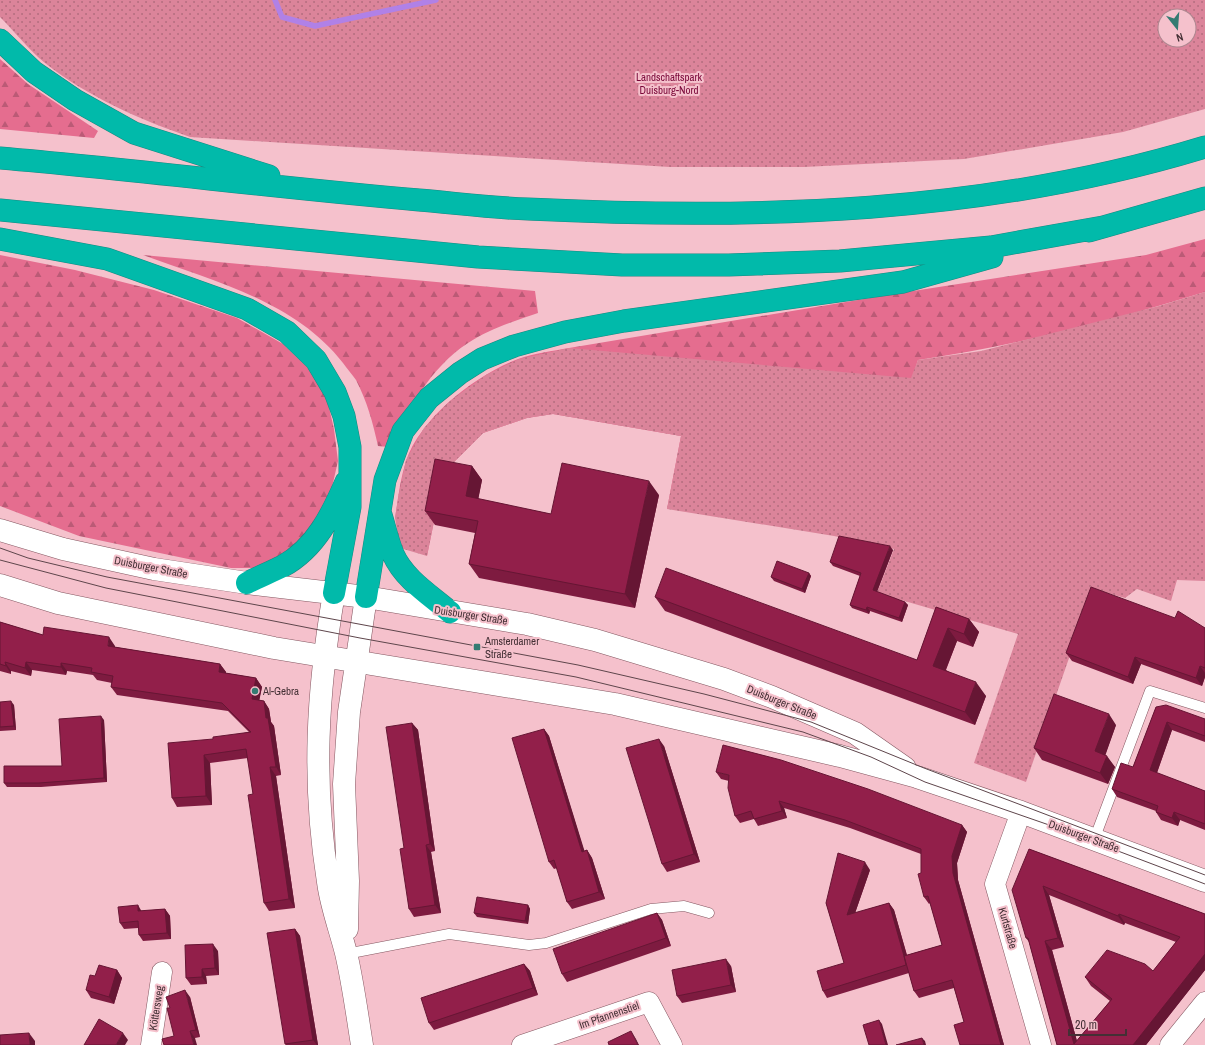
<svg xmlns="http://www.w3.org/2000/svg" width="1205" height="1045" font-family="'Archivo Narrow',sans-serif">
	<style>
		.forest { fill: url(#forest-firs) }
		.park { fill: url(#park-dots); fill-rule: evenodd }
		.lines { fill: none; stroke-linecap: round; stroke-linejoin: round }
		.stream { stroke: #b081e7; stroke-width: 5.5 }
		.lane-casing { stroke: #845761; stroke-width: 11 }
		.street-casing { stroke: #845761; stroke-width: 21 }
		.secondary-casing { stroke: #845761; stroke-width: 23 }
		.highway-casing { stroke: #188a81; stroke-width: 23 }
		.lane { stroke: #fff; stroke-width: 10 }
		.street { stroke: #fff; stroke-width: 20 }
		.secondary { stroke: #fff; stroke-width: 22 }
		.highway { stroke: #01baaa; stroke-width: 22 }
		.tram { stroke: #5e454b; stroke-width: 1 }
		.wall { fill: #7e1b40; fill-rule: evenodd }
		.shaded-wall { fill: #661634 }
		.building { fill: #921f4a; stroke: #661634; fill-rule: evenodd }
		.poi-dot { fill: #347b72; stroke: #f5c1cc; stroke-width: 1.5 }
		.labels { text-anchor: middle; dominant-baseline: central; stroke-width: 4; stroke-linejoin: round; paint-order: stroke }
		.park-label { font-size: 11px; fill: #790638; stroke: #f5c1cc }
		.street-label { font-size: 11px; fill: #443035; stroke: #f5c1cc }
		.poi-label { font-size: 11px; fill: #443035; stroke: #f5c1cc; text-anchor: start }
	</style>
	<defs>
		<pattern id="forest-firs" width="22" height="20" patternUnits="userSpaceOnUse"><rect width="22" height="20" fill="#e56d8f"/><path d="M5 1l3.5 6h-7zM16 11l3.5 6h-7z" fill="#bb5a76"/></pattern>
		<pattern id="park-dots" width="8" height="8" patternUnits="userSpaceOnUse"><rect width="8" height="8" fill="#db849a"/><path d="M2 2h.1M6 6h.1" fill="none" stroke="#b36c7e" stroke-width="1.8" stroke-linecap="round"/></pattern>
	</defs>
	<rect width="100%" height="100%" fill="#f5c1cc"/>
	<!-- forest -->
	<path class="forest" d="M0,59L28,84L98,131L94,138L0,129Z
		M1205,239V292C1111,321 1015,346 918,360L912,378L667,509L681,436L553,414L527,418L483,433L444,472L427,556L395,518C398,499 400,480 406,461C421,417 476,375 518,359C534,353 553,351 569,348L900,293L1146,255Z
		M0,255L75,270L154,290L237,318L283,344L310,370L325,390L334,429L338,461L330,496L313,529L288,555L260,568H231L79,536L0,506Z
		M143,255L535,291L538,313C515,321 489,329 468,343C430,368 409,409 388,447L378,446C373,423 367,401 356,380C352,374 347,369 343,363C295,301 213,281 143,255Z"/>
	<!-- park -->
	<path class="park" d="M0,0H1205V109L1123,132L964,159L804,167H670L190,137C139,119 88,97 45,63C29,50 15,32 0,17ZM1165,16H1189V40H1165Z
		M1205,292V581L1177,580L1171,601L1137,589L1125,598L1093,589L1026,782L974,763L1018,634L877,593L894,549L834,536L667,509L681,436L553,414L527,418L483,433L444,472L427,556L400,548L395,518L399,493L406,460L424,428L450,401L486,375L519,359L569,348L911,378L918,360L981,351L1159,306Z"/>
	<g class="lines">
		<!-- stream -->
		<path class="stream" d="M275,0L282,17L315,26L436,0"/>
		<!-- lane casing -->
		<g class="lane-casing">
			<path id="lane" d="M1094,840L1150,691L1205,708
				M346,954L449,934L529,945L546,943L651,909L684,906L709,913"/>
		</g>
		<!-- street casing -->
		<g class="street-casing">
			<path id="street" d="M1021,812L995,884L1041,1045
				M151,1045L162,972
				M522,1045L649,1002L672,1045
				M1170,1045L1205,1002"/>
		</g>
		<!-- secondary casing -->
		<g class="secondary-casing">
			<path id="secondary" d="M0,530L63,549L154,569L247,583L366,597L527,624L595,640L724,679L772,697L855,733L905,768
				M0,585L58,603L274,648L615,704L840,756L917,777L1021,812L1205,881
				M334,593C317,693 312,781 328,882C331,906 340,929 346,953C353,983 357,1014 362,1045
				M347,929L348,881L344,784L349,712L366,597"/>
		</g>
		<!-- highway casing -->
		<g class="highway-casing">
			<path id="highway" d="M0,40L34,72L75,100L134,133L269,176
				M0,158C140,170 279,188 419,200C455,203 492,208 528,209C756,220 986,214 1205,147
				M0,210L478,257L622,265H729L840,261L991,247L1103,227
				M1089,231L1205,198
				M0,239L107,259L247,309L287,332L316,360L335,392L344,416L350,447V507L334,593
				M381,515C385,528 388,542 393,554C404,579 430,595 450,612
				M247,583C259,577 271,572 283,566C316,548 332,514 346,482
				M366,597L385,480L403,431L429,398L460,373L482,359L514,346L565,332L624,321L903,282L992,257"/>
		</g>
		<!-- lane -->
		<use href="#lane" class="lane"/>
		<!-- street -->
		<use href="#street" class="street"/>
		<!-- secondary -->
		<use href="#secondary" class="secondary"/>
		<!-- highway -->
		<use href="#highway" class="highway"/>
		<!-- tram -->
		<path class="tram" d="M0,548L28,558L107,577L578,665L704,694L811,722L924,768L1205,875
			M0,560L106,588L360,638L576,677L803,732L871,757L925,782L1052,826L1205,884"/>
	</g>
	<!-- wall -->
	<path class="wall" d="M472,466L482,480L478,499L551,514L659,495L635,608L479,578L469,564L475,533L435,525L425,511Z
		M893,550L877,592L905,602L908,605L902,622L870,611L869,614L852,608L850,605L860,576L833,566L830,562Z
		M809,573L811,576L805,593L774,581L771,577Z
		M655,597L917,660L936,607L969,619L979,632L973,647L957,641L946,670L986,696L975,725L665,611Z
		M1175,618L1205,628V677L1202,686L1141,664L1133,684L1072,661L1066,653Z
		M0,622L43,635L115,646V647L220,664L226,672V673L256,678L262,687L259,700L264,701L269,709L271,722L274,726L281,775L276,776L295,908L269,911L264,903L253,794L248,758L210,763L212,805L177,807L172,798L213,739L249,732L228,711L117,695L111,687L112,683L97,680L93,675L67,671L66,675L32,670L31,676L11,671V674L0,671Z
		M0,702L14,705L16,730L0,731Z
		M1156,707L1205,719V742L1172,730L1157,773L1205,791V830L1180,820L1178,826L1161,820L1156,812V811L1117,797L1112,789L1133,767Z
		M104,720L107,782L41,787H7L4,783L62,766Z
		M412,723L418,730L435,851L431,852L441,913L414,917L409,909L404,848Z
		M1116,725L1105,755L1115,767L1108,784L1042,760L1034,748Z
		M544,729L549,736L584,851L587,850L592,858L605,899L572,909L567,902L557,868L554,869L549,862Z
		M664,746L700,862L667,872L662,864Z
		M716,772L962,825L967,832L957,863L958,880L1004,1045H960L964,1022L954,988L919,998L914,991L909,973L827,998L823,991L844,963L826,903L870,870L855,913L889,903L894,910L907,955L942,945L930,903L929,904L924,897L921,873V854L850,828L784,808L787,818L758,826L754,819L740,823L735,816L729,781L721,779Z
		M1029,849L1205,914V970L1146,1045H1057L1029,942L1026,938ZM1049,895L1124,925L1125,923L1176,942L1153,971L1085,977L1091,986L1110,1001L1077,1041L1052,950L1064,947Z
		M528,905L530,909L528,924L477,917L474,913Z
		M165,909L170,916L171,939L143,941L139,935L138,928L124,929L120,923L142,911Z
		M657,913L662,920L671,946L567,982L562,974Z
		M295,929L300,936L318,1045H286L285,1044Z
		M218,951L219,975L206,976L207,984L191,985L186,978Z
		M524,964L530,971L538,995L434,1030L429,1023Z
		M731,966L736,992L682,1003L677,996Z
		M117,970L122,978L114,1004L91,998L86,990L95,976Z
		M190,997L200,1037L195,1038L174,1036Z"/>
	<!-- shaded-wall -->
	<path class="shaded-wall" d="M472,466L482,480L476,511L466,496Z
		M649,481L659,495L635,608L625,594Z
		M890,546L893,550L876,594L873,590Z
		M809,573L811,576L805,593L802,589Z
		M905,602L908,605L902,622L899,618Z
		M867,607L870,611L869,614L866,610Z
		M969,619L979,632L973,647L964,634Z
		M948,628L957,641L942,679L933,666Z
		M109,637L115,646L114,654L108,646Z
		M1135,657L1141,664L1133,684L1128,677Z
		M5,662L11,671V674L6,666Z
		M26,662L32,670L31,676L25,668Z
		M61,663L67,671L66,675L61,667Z
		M220,664L226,672L225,680L219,672Z
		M1200,666L1205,673V677L1202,686L1196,678Z
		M256,678L262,687L258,707L252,699Z
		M976,682L986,696L975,725L965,712Z
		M11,701L14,705L16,730L14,726Z
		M264,701L269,709L271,722L274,726L281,775L276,767L266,718Z
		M1109,714L1116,725L1103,762L1095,751Z
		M101,716L104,720L107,782L104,778Z
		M1167,722L1172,730L1155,778L1150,770Z
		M412,723L418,730L435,851L430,844Z
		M544,729L549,736L587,859L582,852Z
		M659,739L664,746L700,862L694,854Z
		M204,755L210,763L212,805L206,796Z
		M1107,756L1115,767L1108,784L1100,773Z
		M270,767L276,776L295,908L289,899Z
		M779,801L784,808L787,818L782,811Z
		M1174,812L1180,820L1178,826L1172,818Z
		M962,825L967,832L957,863L958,880L1004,1045H1001L953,873L952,856Z
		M426,845L431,852L441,913L435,905Z
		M587,850L592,858L605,899L599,892Z
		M865,862L870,870L852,922L847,915Z
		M1043,886L1049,895L1064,947L1058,938Z
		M889,903L894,910L909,963L904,956Z
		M138,905L142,912L138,911Z
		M528,905L530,909L528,924L525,921Z
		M165,909L170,916L171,939L167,933Z
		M657,913L662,920L671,946L666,938Z
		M1119,914L1125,923L1124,925L1118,916Z
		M295,929L300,936L318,1045H317L313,1040Z
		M1045,941L1052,950L1078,1045L1074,1044Z
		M213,944L218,951L219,975L215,968Z
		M1205,954V970L1146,1045H1133Z
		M726,959L731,966L736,992L731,985Z
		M524,964L530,971L538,995L533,988Z
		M202,969L206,976L207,984L202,977Z
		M117,970L122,978L114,1004L109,997Z
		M185,990L190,997L200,1037L196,1030Z
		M879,1020L882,1024L888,1045H886Z
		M190,1031L195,1038L197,1045H194Z
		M631,1031L636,1039L639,1045H638Z
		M29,1033L35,1041V1045H30Z
		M123,1033L128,1040L125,1045H116Z
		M922,1038L925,1041L926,1045H924Z"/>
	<!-- building -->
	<path class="building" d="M435,459L472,466L466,496L551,514L562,463L649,481L625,594L469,564L478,521L425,511Z
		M839,536L890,546L873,590L905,602L899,618L867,607L866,610L850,605L861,573L830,562Z
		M777,561L809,573L802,589L771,577Z
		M666,568L917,660L936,607L969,619L964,634L948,628L933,666L976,682L965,712L655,597Z
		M1091,587L1175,618L1178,611L1205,628V668L1200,666L1196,678L1135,657L1128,677L1066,653Z
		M0,622L43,635L44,627L109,637L108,646L220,664L219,672L256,678L252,699L264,701L266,718H268L276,767H270L289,899L264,903L248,795L253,794L246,749L204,755L206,796L172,798L168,743L213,739V737L251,732L222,703L111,687L113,676L91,672L92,668L61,663V667L26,662L25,668L5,662L6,666L0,664Z
		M1054,694L1109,714L1095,751L1107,756L1100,773L1034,748Z
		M11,701L14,726L0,727V702Z
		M1166,705L1205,719V736L1167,722L1150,770L1205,791V824L1174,812L1172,818L1156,812L1158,806L1112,789L1121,763L1133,767L1156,707Z
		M101,716L104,778L39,783H4V766H62L59,719Z
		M412,723L430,844L426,845L435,905L409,909L400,849L404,848L386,727Z
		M544,729L582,852L587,850L599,892L567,902L554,860L549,862L512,738Z
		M659,739L694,854L662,864L626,748Z
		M723,745L781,760L868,789L962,825L952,856L953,873L1001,1045H960L954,1025L964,1022L952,980L914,991L904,956L906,965L823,991L817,971L844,963L826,903L838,853L865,862L847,915L889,903L904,956L942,945L928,896L924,897L918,874L921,873V849L845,820L779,801L782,811L754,819L751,811L735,816L728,788L729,775L716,772Z
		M1029,849L1205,914V954L1133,1045H1057L1028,938H1026L1012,890ZM1043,886L1118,916L1119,914L1180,937L1153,971L1145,964L1107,950L1085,977L1112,999L1074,1044L1045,941L1058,938Z
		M477,897L528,905L525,921L474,913Z
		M138,905V911L165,909L167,933L139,935L138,921L120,923L118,907Z
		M657,913L666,938L562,974L553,949Z
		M295,929L313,1040L285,1044L267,933Z
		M213,944L215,968L202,969V977L186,978L185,945Z
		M726,959L731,985L677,996L672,970Z
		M524,964L533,988L429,1023L421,998Z
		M99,965L117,970L109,997L86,990L90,975L95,976Z
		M185,990L196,1030L190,1031L194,1045H164L162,1039L174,1036L167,1008H170L166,997Z
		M99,1019L123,1033L116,1045H84Z
		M879,1020L886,1045H869L863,1025Z
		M631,1031L638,1045H609L608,1042Z
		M29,1033L30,1045H0V1035Z
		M922,1038L924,1045H896Z"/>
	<!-- markers -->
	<g class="poi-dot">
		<rect x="473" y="643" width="8" height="8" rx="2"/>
		<circle cx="255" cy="691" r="4"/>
	</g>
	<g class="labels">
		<!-- park labels -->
		<g class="park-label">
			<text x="669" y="77">Landschaftspark<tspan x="669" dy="13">Duisburg-Nord</tspan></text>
		</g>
		<!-- street labels -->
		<g class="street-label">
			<text transform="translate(151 567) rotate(11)">Duisburger Straße</text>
			<text transform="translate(471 615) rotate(9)">Duisburger Straße</text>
			<text transform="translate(782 702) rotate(22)">Duisburger Straße</text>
			<text transform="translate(1084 836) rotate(20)">Duisburger Straße</text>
			<text transform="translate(1008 928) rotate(74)">Kurtstraße</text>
			<text transform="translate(156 1008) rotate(-81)">Köttersweg</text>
			<text transform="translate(609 1015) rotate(-19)">Im Pfannenstiel</text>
		</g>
		<!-- poi labels -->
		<g class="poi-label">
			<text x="485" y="641">Amsterdamer<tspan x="485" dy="13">Straße</tspan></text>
			<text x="263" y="691">Al-Gebra</text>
		</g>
	</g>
	<!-- north arrow -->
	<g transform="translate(1177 28) rotate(163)"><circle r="19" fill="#f5c1cc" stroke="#ae8790"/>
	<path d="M0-3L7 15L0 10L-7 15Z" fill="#347b72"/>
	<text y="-6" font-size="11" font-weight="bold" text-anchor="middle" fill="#443035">N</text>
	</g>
	<!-- scale -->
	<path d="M1069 1029v6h57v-6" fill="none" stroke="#443035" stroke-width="2"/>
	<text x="1075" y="1029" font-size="12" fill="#443035" stroke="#f5c1cc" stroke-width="3" paint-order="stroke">20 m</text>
</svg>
